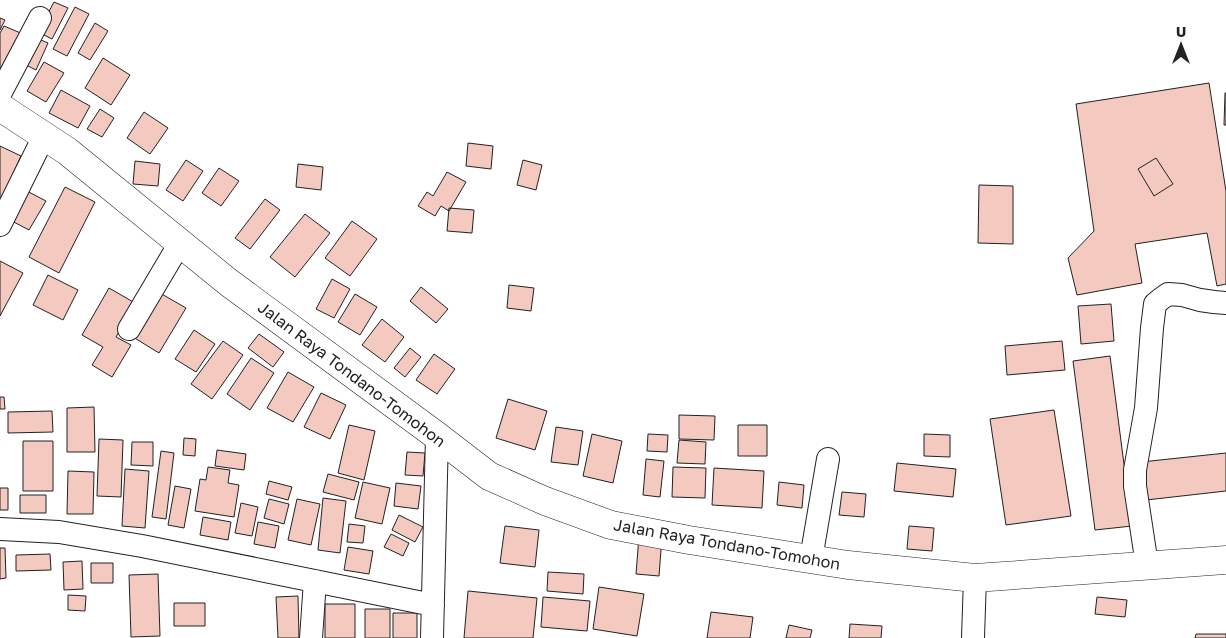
<svg xmlns="http://www.w3.org/2000/svg" width="1226" height="638" font-family="'Golos Text',sans-serif">
	<style>
		.building { fill: #f3c9c0; stroke: #222 }
		.lines { fill: none; stroke-linecap: round; stroke-linejoin: round }
		.minor-casing { stroke: #222; stroke-width: 24 }
		.highway-casing { stroke: #222; stroke-width: 29 }
		.minor { stroke: #fff; stroke-width: 22 }
		.highway { stroke: #fff; stroke-width: 28 }
		.labels { text-anchor: middle; dominant-baseline: central; stroke-width: 4; stroke-linejoin: round; paint-order: stroke }
		.street-label { font-size: 16px; fill: #222; stroke: #fff }
	</style>
	<rect width="100%" height="100%" fill="#fff"/>
	<!-- building -->
	<path class="building" d="M54,2L68,8L52,39L38,32Z
		M75,7L89,14L67,56L53,49Z
		M0,18L5,20L0,30Z
		M95,23L108,31L90,60L78,53Z
		M4,26L23,34L0,71V33Z
		M32,36L48,43L36,70L20,62Z
		M103,58L130,75L111,105L85,88Z
		M44,62L64,73L46,102L27,91Z
		M1209,83L1226,191V284L1217,286L1207,233L1135,244L1142,283L1077,295L1068,258L1094,231L1076,104Z
		M61,90L90,106L78,128L49,113Z
		M1225,93H1226V125H1224Z
		M100,109L114,118L102,137L87,129Z
		M144,112L168,128L150,154L127,138Z
		M468,143L493,146L491,169L466,166Z
		M0,146L21,156L0,202Z
		M1156,158L1173,184L1154,196L1138,169Z
		M186,160L203,171L183,201L166,190Z
		M523,160L542,165L536,190L517,185Z
		M135,161L160,164L158,186L133,184Z
		M298,164L323,167L321,190L296,187Z
		M219,168L239,181L221,206L202,193Z
		M447,172L466,182L449,211L441,206L435,216L418,206L427,192L433,196Z
		M979,185L1013,186V244L978,243Z
		M65,187L95,202L59,273L29,257Z
		M25,190L46,201L29,230L8,219Z
		M265,199L280,210L250,249L235,238Z
		M449,208L474,210L472,233L447,231Z
		M305,214L330,233L295,277L270,257Z
		M352,221L377,239L350,276L325,258Z
		M0,261L23,273L0,316Z
		M48,275L78,290L63,320L33,305Z
		M332,279L350,289L334,318L316,309Z
		M509,285L534,288L531,311L507,308Z
		M421,287L448,309L436,323L410,301Z
		M109,288L135,303L116,337L131,345L112,377L92,365L103,347L82,335Z
		M160,293L186,308L159,353L133,337Z
		M355,294L377,307L360,335L338,322Z
		M1111,304L1114,341L1081,344L1078,306Z
		M382,319L404,337L385,362L362,345Z
		M194,330L215,344L196,372L175,359Z
		M259,334L284,352L273,367L248,348Z
		M223,341L243,355L212,399L191,384Z
		M1062,341L1065,370L1007,375L1005,346Z
		M410,348L421,357L405,377L394,368Z
		M434,354L455,369L437,394L416,380Z
		M1110,356L1132,526L1095,530L1073,361Z
		M251,358L274,373L250,410L227,394Z
		M288,372L314,387L293,422L267,408Z
		M321,393L346,405L330,439L304,427Z
		M0,397H4L5,409H0Z
		M508,399L547,411L535,450L496,438Z
		M94,407L95,452H67V408Z
		M1054,410L1071,516L1006,525L990,419Z
		M52,411L53,432L8,433V412Z
		M679,415L715,416L714,440L679,439Z
		M349,425L375,431L364,480L338,473Z
		M738,425H767V456H738Z
		M556,427L583,431L578,465L551,462Z
		M592,434L622,441L613,483L583,476Z
		M648,434L668,435L667,452L647,451Z
		M924,434L950,435V457L924,456Z
		M184,438L196,439L195,456L183,455Z
		M99,439L123,440L121,497L97,496Z
		M679,440L706,442L705,464L677,463Z
		M23,441H53V491H23Z
		M132,442H153V466L131,465Z
		M217,450L246,454L244,470L215,466Z
		M161,451L174,453L166,519L152,517Z
		M407,452L425,453L423,476L405,475Z
		M1226,453V491L1146,500L1141,462Z
		M646,459L664,461L660,497L643,495Z
		M897,463L956,469L953,497L894,491Z
		M208,467L230,470L228,483L239,485L234,517L195,511L200,479L206,480Z
		M673,467L706,468L705,498L672,497Z
		M714,468L764,471L762,508L712,505Z
		M125,469L149,471L145,528L122,526Z
		M68,471L94,472L93,514H67Z
		M328,474L359,482L354,500L323,492Z
		M269,481L292,487L288,500L266,494Z
		M363,482L390,488L382,524L355,518Z
		M779,482L804,485L802,508L777,505Z
		M396,483L421,486L418,509L394,506Z
		M175,486L191,489L184,528L168,525Z
		M0,488H8V510H0Z
		M842,492L866,494L864,517L839,515Z
		M20,495H46V513H20Z
		M323,498L346,501L340,553L318,550Z
		M269,499L289,504L284,524L264,518Z
		M297,499L320,504L311,545L288,540Z
		M241,503L258,507L252,536L235,533Z
		M399,515L423,527L415,542L392,530Z
		M203,517L231,522L228,540L200,535Z
		M258,522L279,526L275,548L254,544Z
		M349,524L365,526L363,543L347,542Z
		M505,526L539,530L535,567L500,563Z
		M909,526L934,528L932,551L907,549Z
		M391,534L409,543L403,556L384,547Z
		M639,536L662,537L659,576L636,574Z
		M348,547L373,551L369,574L344,570Z
		M0,548H5L6,578L0,579Z
		M50,554L51,570L16,571V555Z
		M82,561L83,589L64,590L63,562Z
		M91,563H113V583H91Z
		M548,572L584,574L583,594L547,591Z
		M158,574L160,636L131,637L129,575Z
		M599,587L644,594L637,636L593,629Z
		M468,591L537,598L533,638H464Z
		M68,595L86,596L85,611L68,610Z
		M298,596L299,638H278L276,597Z
		M543,597L590,601L587,631L541,627Z
		M1097,597L1127,600L1125,617L1095,614Z
		M174,603H205V626H174Z
		M325,604H355V638H325Z
		M365,609H390V638H365Z
		M711,612L753,617L750,638H707Z
		M393,613H417V638H393Z
		M850,624L882,626L881,638H849Z
		M789,625L812,630L810,638H786Z
		M1196,634H1226V638H1195Z"/>
	<g class="lines">
		<!-- minor casing -->
		<g class="minor-casing">
			<path id="minor" d="M0,94L40,18
				M0,225L44,136
				M129,329L180,243
				M0,529L59,532L142,546L433,605
				M811,559L828,459
				M1147,565L1135,486V470L1146,408L1152,328L1155,304L1161,299L1168,294L1182,295L1200,300L1214,302L1226,303
				M311,638L315,581
				M432,638L437,436
				M973,638L975,578"/>
		</g>
		<!-- highway casing -->
		<g class="highway-casing">
			<path id="highway" d="M0,107L67,151L228,282L437,436L489,476L545,501L611,525L689,540L848,565L975,578L1226,560"/>
		</g>
		<!-- minor -->
		<use href="#minor" class="minor"/>
		<!-- highway -->
		<use href="#highway" class="highway"/>
	</g>
	<g class="labels">
		<!-- street labels -->
		<g class="street-label">
			<text transform="translate(352 374) rotate(37)">Jalan Raya Tondano-Tomohon</text>
			<text transform="translate(727 544) rotate(10)">Jalan Raya Tondano-Tomohon</text>
		</g>
	</g>
	<!-- north arrow -->
	<g transform="translate(1181 45)" stroke="#ffffff" stroke-width="4" paint-order="stroke">
	<path d="M0-4L9 19L0 12L-9 19Z" fill="#222222"/>
	<text y="-8" font-size="14" font-weight="bold" text-anchor="middle" fill="#222222">U</text>
	</g>
</svg>
